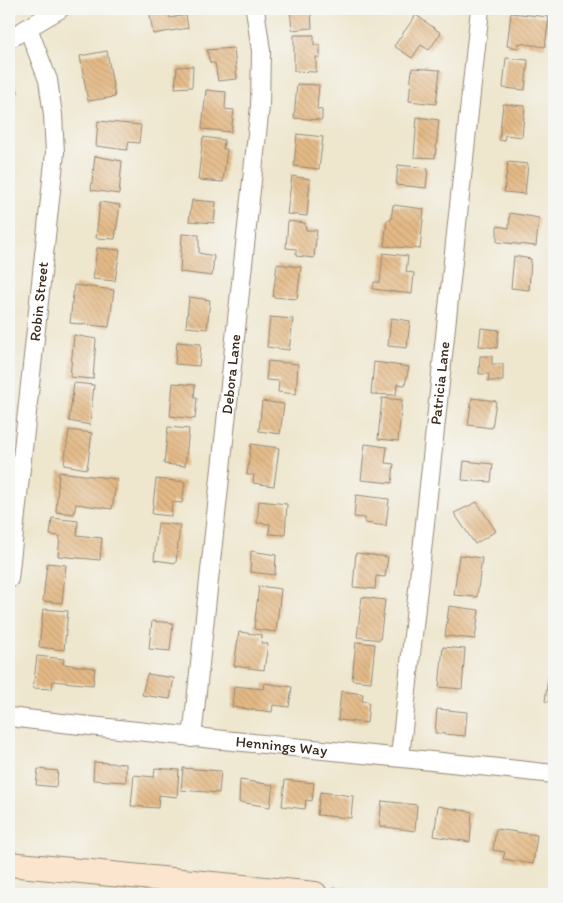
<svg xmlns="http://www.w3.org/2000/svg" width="563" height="903" font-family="Itim,sans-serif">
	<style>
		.building { fill: url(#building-back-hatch) }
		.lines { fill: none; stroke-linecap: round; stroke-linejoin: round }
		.street-casing { stroke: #948876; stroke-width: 20 }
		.secondary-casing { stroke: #948876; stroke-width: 26 }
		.path { stroke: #948876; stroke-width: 2.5; stroke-dasharray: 4 4; stroke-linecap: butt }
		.street { stroke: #fff; stroke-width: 18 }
		.secondary { stroke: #fbe5cf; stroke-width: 24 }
		.labels { text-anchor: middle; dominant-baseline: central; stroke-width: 5; stroke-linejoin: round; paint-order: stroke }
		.street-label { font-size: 15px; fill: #3b2a1e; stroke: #f6f6f2 }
	</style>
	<defs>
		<pattern id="building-back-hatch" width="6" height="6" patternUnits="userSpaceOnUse" patternTransform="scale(1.25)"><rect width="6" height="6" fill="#e4ba87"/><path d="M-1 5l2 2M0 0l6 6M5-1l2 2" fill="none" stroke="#c4a074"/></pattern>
	</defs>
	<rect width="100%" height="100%" fill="#f6f6f2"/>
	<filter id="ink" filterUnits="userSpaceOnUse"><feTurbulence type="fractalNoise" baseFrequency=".02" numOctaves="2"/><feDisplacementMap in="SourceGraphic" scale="10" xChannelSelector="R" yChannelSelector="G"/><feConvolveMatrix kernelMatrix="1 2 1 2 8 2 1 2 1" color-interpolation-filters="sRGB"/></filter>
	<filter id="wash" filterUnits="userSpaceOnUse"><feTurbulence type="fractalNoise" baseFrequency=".0096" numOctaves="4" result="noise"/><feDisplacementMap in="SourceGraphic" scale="20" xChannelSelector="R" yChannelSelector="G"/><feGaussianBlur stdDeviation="1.12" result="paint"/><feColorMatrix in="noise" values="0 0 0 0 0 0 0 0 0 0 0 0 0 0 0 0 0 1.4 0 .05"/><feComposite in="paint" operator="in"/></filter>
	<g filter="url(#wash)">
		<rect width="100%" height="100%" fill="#eee6cd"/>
		<g id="blocks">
			<!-- building -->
			<path class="building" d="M149,9H168L170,18L186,15L188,28L153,34Z
				M196,9H213V10L197,12Z
				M290,9H311L312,28L292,30Z
				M511,13L549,17L545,47L519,43L518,48L507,46Z
				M416,15L441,33L429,50L421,45L412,58L394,46Z
				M294,35H314V45H320V57H316V72L294,71Z
				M234,48L237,79L218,81L215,63H210L207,50Z
				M107,51L115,97L88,101L80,56Z
				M506,58L528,60L525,90L503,88Z
				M193,66L192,87L175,88L177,67Z
				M412,68L440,70L436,104L409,101Z
				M9,73L18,92L9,96L13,105L9,107Z
				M297,84L319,85L317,109L322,110V120L294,118Z
				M206,90L226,92L225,109L234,110L231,132L202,129Z
				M503,104L525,106L522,137L505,135L504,141L499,140Z
				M417,117L439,120L435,158L414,157Z
				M98,121L141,125L139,143L129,142L127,150L96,146Z
				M297,134L323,137L319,169L294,166Z
				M203,137L224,140L223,149H227L223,182L198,180Z
				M95,156L122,161L119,194L91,190Z
				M508,162L528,164L525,194L504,192Z
				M398,165L428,168L426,188L396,185Z
				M292,176L310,179L307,216L287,214Z
				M9,181H14L12,223L9,222Z
				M192,200L216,202L214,223L189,221Z
				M100,202L120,205L115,239L96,238Z
				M393,205L424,209L420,249L384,246L387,220H391Z
				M510,213L539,218L536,246L497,242V226L509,228Z
				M288,221L305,223L306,230H317L314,258L296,256V249L286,248Z
				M182,234L199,235V253L214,256L212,276L180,272Z
				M97,248L120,250L115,281L93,279Z
				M383,253L408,256L406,272L414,273L412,294L373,289L374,282H380Z
				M514,256L531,259L529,290L511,288Z
				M277,264L301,267L297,299L273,297Z
				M74,285L114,290L109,327L70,323Z
				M189,297L210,300L207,329L186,327Z
				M270,317L293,319L289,350L267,347Z
				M391,318L410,321L407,348L388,346Z
				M481,328L499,330L497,348L479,346Z
				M74,335L96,339L93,379L70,377Z
				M177,342L201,344L199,366L175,364Z
				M480,356H492V364H503V381H488L489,374H479Z
				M268,361L298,364L296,394L278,392L279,381L266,380Z
				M374,362L409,367L405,385L397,384L396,395L371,394Z
				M74,383L94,385L90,425L69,421Z
				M173,383L195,385L194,398H197L195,419L170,416Z
				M382,398L402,400L398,441L378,439Z
				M472,398L496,401L492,428L468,425Z
				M262,401L284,404L280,434L259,431Z
				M168,427L189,429L185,466L164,464Z
				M69,430L92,433L87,469L64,465Z
				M251,444L279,448L274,486L253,483L254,475H247Z
				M365,444L387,447L385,463L394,464L392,483L361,480Z
				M464,461L493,464L491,482L462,480Z
				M59,472L117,479L112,509L76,504L74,514L56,512Z
				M156,479L185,482L182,503L172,502L171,516L152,514Z
				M356,495L389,499L386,526L365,523V518L354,517Z
				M259,501L287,504L285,535L269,534L270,524L257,523Z
				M477,502L496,531L475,544L454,513Z
				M52,518L78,521L77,535L102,538L100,560L58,556L60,536L50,535Z
				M158,523L180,525L176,563L154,560Z
				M251,551L276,555L275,575L250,572Z
				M356,553L388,557L385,577L376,576L375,589L353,587Z
				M459,555L482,558L477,597L454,595Z
				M47,563L66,565L62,603L43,601Z
				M259,586L281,589L276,632L254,629Z
				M362,597L385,600L380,640L357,637Z
				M449,606L479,610L475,639L445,636Z
				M43,609L68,611L64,650L39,647Z
				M152,621L173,623L170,651L149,649Z
				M239,632L262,635L261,643L268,644L264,670L234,666Z
				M356,642L375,644L371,682L352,680Z
				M443,647L465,649L462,689L439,687Z
				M37,656L64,659L63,664L95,668L93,685L53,681L52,689L33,688Z
				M551,656H554V703L545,701Z
				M147,674L174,678L170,699L142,695Z
				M264,683L292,687L289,707L273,705L272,712L232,707L234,686L263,689Z
				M341,691L363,694L362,701L369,702L367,723L338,720Z
				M437,709L467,712L465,736L435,733Z
				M553,731H554V752H552Z
				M94,762L126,764V782L93,780Z
				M155,768L179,770L177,797L159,795L158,808L131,806L134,775L154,777Z
				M183,768L221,771L219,793L181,790Z
				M38,769L58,771L56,787L36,785Z
				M240,780L273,785L270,807L239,802Z
				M285,780L314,783L312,801L306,800L305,809L282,806Z
				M320,792L353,796L351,818L317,815Z
				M382,801L417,805L415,831L379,826Z
				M438,806L472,812L470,842L434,836Z
				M496,829L537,835L533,864L503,859L505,852L493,850Z"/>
		</g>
	</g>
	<g filter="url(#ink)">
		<use href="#blocks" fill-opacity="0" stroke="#948876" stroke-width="1"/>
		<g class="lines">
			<!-- street casing -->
			<g class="street-casing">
				<g id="street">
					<path d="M9,39L60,9"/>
					<path id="s1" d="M9,579L55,153L53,115L48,80L28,28"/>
					<path id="s2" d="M9,717C190,738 373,754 554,774"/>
					<path id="s3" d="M192,738L260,106L261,51L255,9"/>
					<path id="s4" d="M400,757L480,9"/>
				</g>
			</g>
			<!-- secondary casing -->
			<g class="secondary-casing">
				<path id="secondary" d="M9,864L315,894"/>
			</g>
			<!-- path -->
			<path class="path" d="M333,888L394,894"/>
			<!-- street -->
			<use href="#street" class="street"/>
			<!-- secondary -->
			<use href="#secondary" class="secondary"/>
		</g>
	</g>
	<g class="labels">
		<!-- street labels -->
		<g class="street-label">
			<text stroke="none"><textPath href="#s1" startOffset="279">Robin Street</textPath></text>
			<text stroke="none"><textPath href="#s3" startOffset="366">Debora Lane</textPath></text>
			<text stroke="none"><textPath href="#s4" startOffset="376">Patricia Lane</textPath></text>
			<text stroke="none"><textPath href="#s2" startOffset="274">Hennings Way</textPath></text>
		</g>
	</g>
	<!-- margin -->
	<rect width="563" height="903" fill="none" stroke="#f6f6f2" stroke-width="30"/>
</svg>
